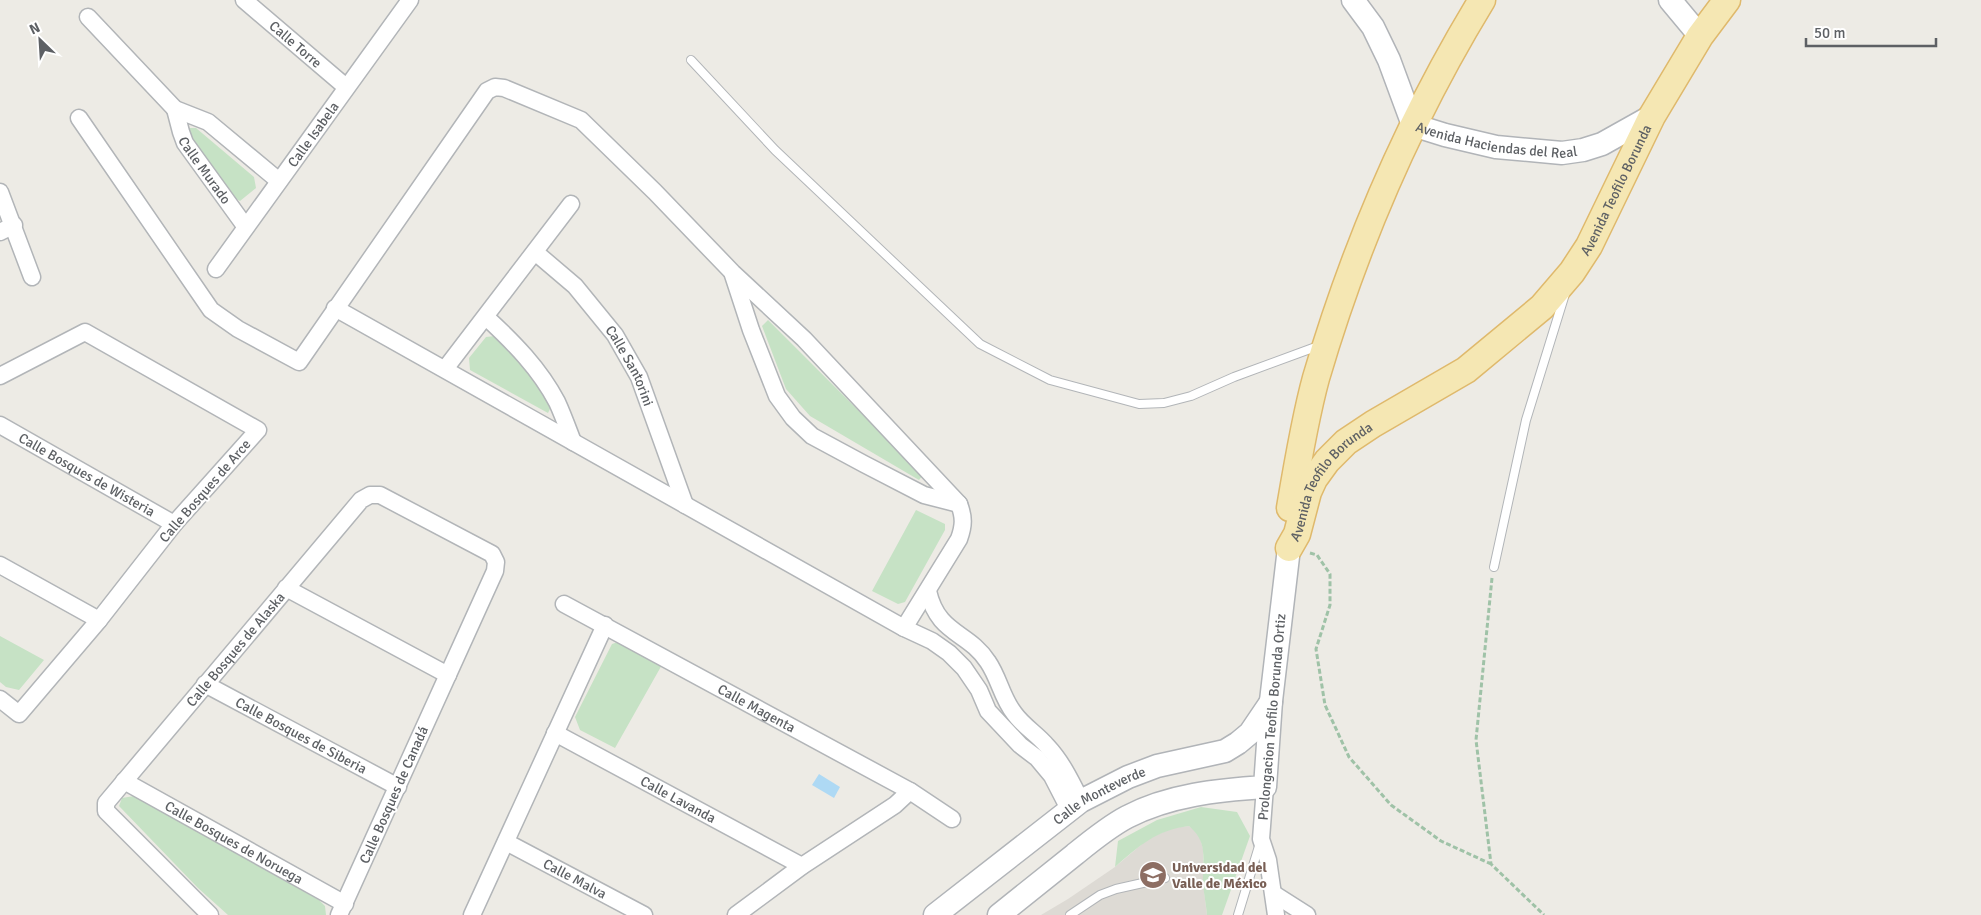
<svg xmlns="http://www.w3.org/2000/svg" width="1981" height="915" font-family="Signika,sans-serif">
	<style>
		.education { fill: #dddad4 }
		.green { fill: #c6e2c5 }
		.water { fill: #aed9f4 }
		.lines { fill: none; stroke-linecap: round; stroke-linejoin: round }
		.lane-casing { stroke: #b2b5b8; stroke-width: 10 }
		.street-casing { stroke: #b2b5b8; stroke-width: 19 }
		.secondary-casing { stroke: #b1b4b8; stroke-width: 25 }
		.primary-casing { stroke: #dfb96c; stroke-width: 29 }
		.path { stroke: #9fc2a7; stroke-width: 3; stroke-dasharray: 5 2.5; stroke-linecap: butt }
		.lane { stroke: #fff; stroke-width: 8 }
		.street { stroke: #fff; stroke-width: 16 }
		.secondary { stroke: #fff; stroke-width: 22 }
		.primary { stroke: #f5e7b3; stroke-width: 26 }
		.labels { text-anchor: middle; dominant-baseline: central; stroke-width: 4; stroke-linejoin: round; paint-order: stroke }
		.street-label { font-size: 14px; fill: #5d6064; stroke: #fff }
		.education-label { font-size: 14px; font-weight: bold; fill: #785e54; stroke: #fff; text-anchor: start }
	</style>
	<rect width="100%" height="100%" fill="#edebe5"/>
	<!-- education -->
	<path class="education" d="M1189,826L1199,834L1203,849V883L1207,915H1041L1068,899L1115,867L1148,839L1172,828Z"/>
	<!-- green -->
	<path class="green" d="M188,128H196L254,177L256,188L240,201L231,196L187,134Z
		M768,320L923,475L919,480L810,416L786,389L762,326Z
		M495,336L526,364L552,405L548,413L470,370L469,358L486,337Z
		M916,510L945,524V530L905,602L898,604L872,591Z
		M0,636L44,660L19,690L6,687L0,682Z
		M621,641L663,663L615,748L580,730L575,717L612,644Z
		M134,796L319,900L325,906L326,915H228L198,888L119,806L122,798Z
		M1201,807L1237,812L1250,836L1222,915H1207C1206,905 1204,894 1203,884C1202,859 1209,843 1189,826C1156,830 1139,846 1115,867L1118,841L1157,820Z"/>
	<!-- water -->
	<path class="water" d="M819,774L840,787L834,798L812,785Z"/>
	<g class="lines">
		<!-- lane casing -->
		<g class="lane-casing">
			<path id="lane" d="M691,60L775,150L980,344L1050,380L1139,404L1164,403L1191,396L1234,377L1321,345
				M1494,567L1526,420L1565,294
				M1070,915L1100,895L1116,889L1165,878
				M1238,915L1260,843"/>
		</g>
		<!-- street casing -->
		<g class="street-casing">
			<g id="street">
				<path id="s1" d="M244,0L346,87"/>
				<path d="M88,17L175,109L208,122L279,181"/>
				<path id="s2" d="M175,109L181,132L185,143L245,226"/>
				<path d="M79,118L211,310L238,329L299,362L487,91L495,87L504,88L581,120L655,192L733,273L804,339L959,504C964,517 964,525 959,539L904,628"/>
				<path d="M0,192L32,277"/>
				<path d="M0,232L14,225"/>
				<path id="s3" d="M535,252L575,286L615,335L639,377L685,505"/>
				<path id="s4" d="M216,269L410,0"/>
				<path d="M733,275L751,330L777,396L793,418L812,436L864,464L924,495L959,504"/>
				<path d="M335,308L904,628L932,641L949,653L964,668L979,690L988,711L1020,745L1037,758L1052,776L1069,809"/>
				<path d="M486,317C514,343 539,368 557,402C563,415 568,429 573,442"/>
				<path d="M445,369L571,204"/>
				<path d="M0,376L85,332L258,430L174,524L99,620L19,714L0,699"/>
				<path id="s5" d="M0,425L174,524"/>
				<path d="M0,565L99,620"/>
				<path d="M286,588L448,675"/>
				<path d="M928,591C938,635 968,631 988,662C999,678 1002,698 1014,713C1023,726 1037,734 1047,746C1062,762 1071,781 1081,801"/>
				<path id="s6" d="M564,604L910,791L952,819"/>
				<path id="s7" d="M205,684L398,787"/>
				<path id="s8" d="M555,733L802,866"/>
				<path id="s9" d="M124,781L345,904"/>
				<path d="M1265,787L1261,839L1268,860L1276,915"/>
				<path id="s10" d="M506,842L644,915"/>
				<path d="M1274,894L1307,915"/>
				<path id="s11" d="M210,915L106,811V803L361,500L370,495H380L492,554L496,562L495,571L339,915"/>
				<path d="M472,915L605,625"/>
				<path d="M736,915L802,866L895,805L910,791"/>
			</g>
		</g>
		<!-- secondary casing -->
		<g class="secondary-casing">
			<g id="secondary">
				<path id="s12" d="M1353,0L1373,27L1389,60L1413,125L1445,135L1496,147L1562,153L1583,150L1602,144L1652,116"/>
				<path d="M1670,0L1700,36"/>
				<path id="s13" d="M935,915L1081,801L1128,777L1157,766L1225,751L1238,743L1250,733L1271,702"/>
				<path d="M999,915C1024,895 1049,875 1074,855C1090,842 1108,827 1127,817C1169,795 1218,790 1265,787L1271,701L1289,548"/>
			</g>
		</g>
		<!-- primary casing -->
		<g class="primary-casing">
			<g id="primary">
				<path d="M1290,508C1297,466 1305,418 1316,378C1355,245 1410,118 1482,0"/>
				<path id="s14" d="M1289,548L1297,534L1308,492L1314,479L1327,461L1346,442L1373,424L1466,370L1542,307L1572,272L1589,246L1652,116L1700,36L1727,0"/>
			</g>
		</g>
		<!-- path -->
		<path class="path" d="M1310,553L1317,555L1330,574V605L1316,649L1325,705L1349,757L1391,805L1441,841L1491,864
			M1492,578L1476,740L1491,864L1544,915"/>
		<!-- lane -->
		<use href="#lane" class="lane"/>
		<!-- street -->
		<use href="#street" class="street"/>
		<!-- secondary -->
		<use href="#secondary" class="secondary"/>
		<!-- primary -->
		<use href="#primary" class="primary"/>
	</g>
	<!-- icons -->
	<defs>
		<g id="university-disc" transform="scale(1.4375)"><circle r="9.5" fill="#8d6e63" stroke="#fff"/><path d="M0-5L7-2L0 1L-7-2ZM-4 1L0 2.5L4 1V4Q0 6-4 4Z" fill="#fff"/></g>
	</defs>
	<g fill-rule="evenodd">
		<use href="#university-disc" x="1153" y="875"/>
	</g>
	<g class="labels">
		<!-- street labels -->
		<g class="street-label">
			<text stroke="none"><textPath href="#s1" startOffset="68">Calle Torre</textPath></text>
			<text stroke="none"><textPath href="#s4" startOffset="166">Calle Isabela</textPath></text>
			<text stroke="none"><textPath href="#s12" startOffset="225">Avenida Haciendas del Real</textPath></text>
			<text stroke="none"><textPath href="#s2" startOffset="69">Calle Murado</textPath></text>
			<text stroke="none"><textPath href="#s14" startOffset="501">Avenida Teofilo Borunda</textPath></text>
			<text stroke="none"><textPath href="#s3" startOffset="150">Calle Santorini</textPath></text>
			<text stroke="none"><textPath href="#s5" startOffset="100">Calle Bosques de Wisteria</textPath></text>
			<text stroke="none"><textPath href="#s14" startOffset="81">Avenida Teofilo Borunda</textPath></text>
			<text transform="translate(205 491) rotate(-49)">Calle Bosques de Arce</text>
			<text stroke="none"><textPath href="#s11" startOffset="356">Calle Bosques de Alaska</textPath></text>
			<text stroke="none"><textPath href="#s6" startOffset="219">Calle Magenta</textPath></text>
			<text transform="translate(1272 717) rotate(-85)">Prolongacion Teofilo Borunda Ortiz</text>
			<text stroke="none"><textPath href="#s7" startOffset="109">Calle Bosques de Siberia</textPath></text>
			<text transform="translate(394 795) rotate(-66)">Calle Bosques de Canadá</text>
			<text stroke="none"><textPath href="#s13" startOffset="204">Calle Monteverde</textPath></text>
			<text stroke="none"><textPath href="#s8" startOffset="140">Calle Lavanda</textPath></text>
			<text stroke="none"><textPath href="#s9" startOffset="126">Calle Bosques de Noruega</textPath></text>
			<text stroke="none"><textPath href="#s10" startOffset="78">Calle Malva</textPath></text>
		</g>
		<!-- education labels -->
		<g class="education-label">
			<text x="1172" y="867">Universidad del<tspan x="1172" dy="16">Valle de México</tspan></text>
		</g>
	</g>
	<!-- north arrow -->
	<g transform="translate(40 40) rotate(335)" stroke="#ffffff" stroke-width="4" paint-order="stroke">
	<path d="M0-4L9 19L0 12L-9 19Z" fill="#5d6064"/>
	<text y="-8" font-size="14" font-weight="bold" text-anchor="middle" fill="#5d6064">N</text>
	</g>
	<!-- scale -->
	<path d="M1806 38v8h130v-8" fill="none" stroke="#5d6064" stroke-width="2.5"/>
	<text x="1814" y="38" font-size="15" fill="#5d6064" stroke="#ffffff" stroke-width="4" paint-order="stroke">50 m</text>
</svg>
